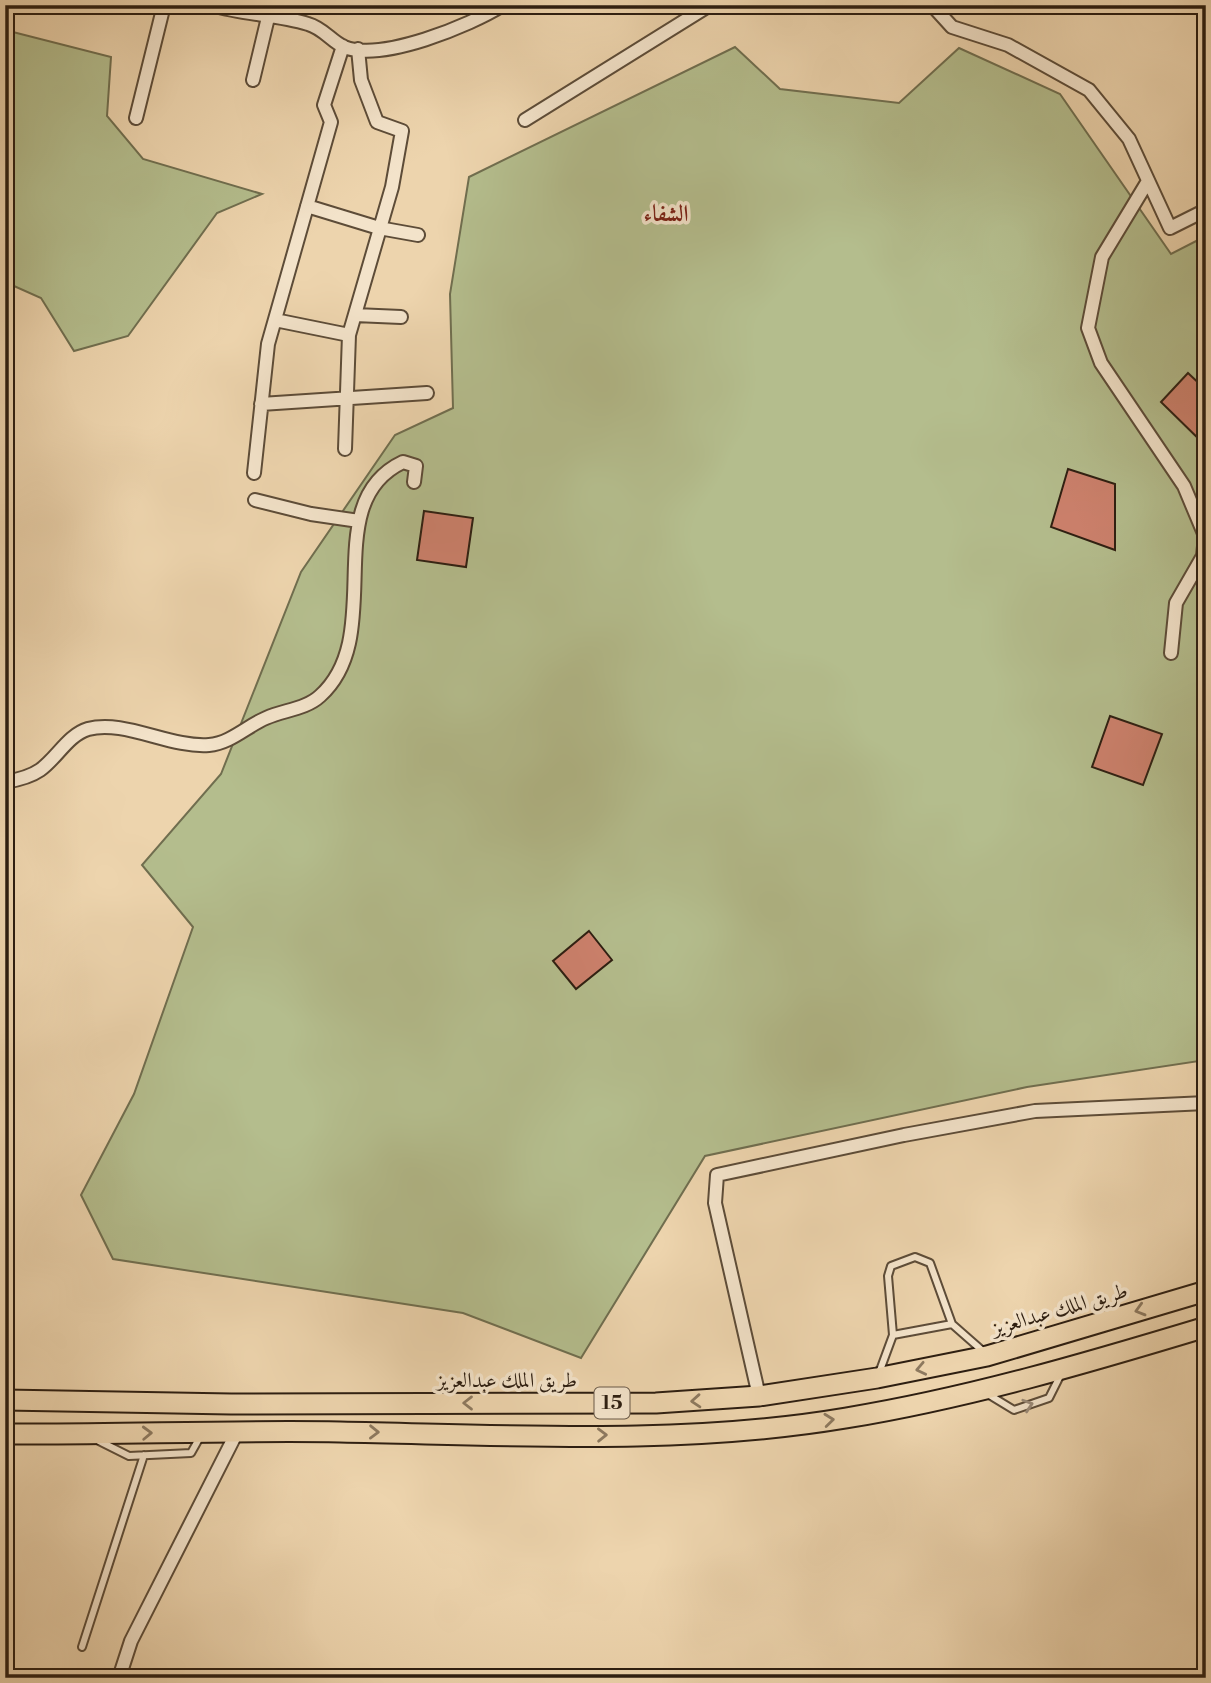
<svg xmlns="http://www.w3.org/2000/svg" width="1211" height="1683" font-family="'Libre Bodoni',Amiri,serif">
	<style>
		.green { fill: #b4bd8d; stroke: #706e4f; stroke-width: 2 }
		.building { fill: #cd816d; stroke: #2d1e11; stroke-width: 2 }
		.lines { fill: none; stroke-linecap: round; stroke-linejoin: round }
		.service-casing { stroke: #5d4c38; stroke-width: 10 }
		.minor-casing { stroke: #5d4c38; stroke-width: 16 }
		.trunk-casing { stroke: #2d1e11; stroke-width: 23 }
		.service { stroke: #f3e3ca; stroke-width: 6 }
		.minor { stroke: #f3e3ca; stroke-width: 12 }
		.trunk { stroke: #edd4ad; stroke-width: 19 }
		.oneway { stroke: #8d795f }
		.oneway2 { stroke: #9a8a77 }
		.labels { text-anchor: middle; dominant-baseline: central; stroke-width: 7; stroke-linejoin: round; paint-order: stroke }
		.shield { fill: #f3e3ca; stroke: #685948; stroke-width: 2 }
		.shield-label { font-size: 19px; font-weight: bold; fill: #2d1e11 }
		.street-label { font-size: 21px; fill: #2d1e11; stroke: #f3e3ca }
		.neighbourhood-label { font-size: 23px; font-weight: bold; fill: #7a1f14; stroke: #f3e3ca }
	</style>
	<rect width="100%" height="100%" fill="#edd4ad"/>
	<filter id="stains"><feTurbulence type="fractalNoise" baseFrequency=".00286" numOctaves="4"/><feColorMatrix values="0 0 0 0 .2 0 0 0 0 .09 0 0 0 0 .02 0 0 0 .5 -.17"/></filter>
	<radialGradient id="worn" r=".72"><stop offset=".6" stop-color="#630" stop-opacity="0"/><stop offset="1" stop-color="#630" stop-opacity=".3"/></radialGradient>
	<!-- green -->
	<path class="green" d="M5,30L111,57L107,116L143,159L262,194L217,213L128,336L74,351L41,298L5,282Z
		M735,47L780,89L899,103L959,48L1060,94L1171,254L1206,236V1060L1027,1087L705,1156L581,1358L463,1313L113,1259L81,1195L134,1094L193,927L142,865L221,774L301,572L395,435L453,408L450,294L469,177Z"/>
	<!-- building -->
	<path class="building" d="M1188,373L1206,390V446L1161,402Z
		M1068,469L1115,484V550L1051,527Z
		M424,511L473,518L466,567L417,560Z
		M1110,716L1162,734L1143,785L1092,767Z
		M589,931L612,960L576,989L553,961Z"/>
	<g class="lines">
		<!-- service casing -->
		<g class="service-casing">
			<path id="service" d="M893,1335L952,1324
				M879,1373L893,1335L888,1276L891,1266L915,1257L930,1263L952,1324L985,1353
				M986,1393L1014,1410L1049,1398L1060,1376
				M99,1441L129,1456L191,1453L200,1437
				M82,1647L144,1455"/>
		</g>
		<!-- minor casing -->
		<g class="minor-casing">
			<path id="minor" d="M212,5C243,15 277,14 308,24C323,28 331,41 344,47C382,62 469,26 503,5
				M932,5L952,27L1008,45L1089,90L1129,139L1170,228L1206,210
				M253,80L271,5
				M136,118L164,5
				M525,120L710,5
				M1148,181L1102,257L1088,328L1101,363L1184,486L1205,536L1203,556L1176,603L1171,653
				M307,206L379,228L418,235
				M355,315L401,317
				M275,320L349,335
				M261,404L427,393
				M345,449L349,335L392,187L402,131L377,122L361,80L358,49
				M254,473L268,344L331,122L324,105L343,46
				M255,500L311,514L359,521
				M5,782C17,780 30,777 40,770C57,758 68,735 88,729C124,719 170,748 209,745C231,743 247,726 266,718C284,710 306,709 320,696C389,634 316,503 403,462L416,466L414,482
				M759,1396L715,1203L717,1175L904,1135L1035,1111L1206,1103
				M119,1678L131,1641L238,1430"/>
		</g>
		<!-- trunk casing -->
		<g class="trunk-casing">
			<path id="trunk" d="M5,1400L231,1404L656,1403L759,1396L877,1378L987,1356L1206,1291
				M5,1434C117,1435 229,1430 340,1432C508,1435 680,1446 846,1418C968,1398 1087,1363 1206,1327"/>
		</g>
		<!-- service -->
		<use href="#service" class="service"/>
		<!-- minor -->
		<use href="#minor" class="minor"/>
		<!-- trunk -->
		<use href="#trunk" class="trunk"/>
	</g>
	<!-- one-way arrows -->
	<defs><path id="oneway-chevron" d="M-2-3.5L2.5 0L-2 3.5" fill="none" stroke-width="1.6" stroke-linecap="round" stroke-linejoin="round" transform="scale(1.75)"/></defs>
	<g class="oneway">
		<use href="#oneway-chevron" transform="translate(1140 1310) rotate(164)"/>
		<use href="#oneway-chevron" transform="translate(921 1369) rotate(168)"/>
		<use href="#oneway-chevron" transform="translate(696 1401) rotate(176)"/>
		<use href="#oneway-chevron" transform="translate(468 1403) rotate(180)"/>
		<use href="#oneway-chevron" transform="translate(829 1420) rotate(-6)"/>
		<use href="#oneway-chevron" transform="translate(374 1432) rotate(1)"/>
		<use href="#oneway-chevron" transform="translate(147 1433) rotate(-2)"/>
		<use href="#oneway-chevron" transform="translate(602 1435) rotate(-1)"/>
	</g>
	<use class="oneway2" href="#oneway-chevron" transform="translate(1028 1405) rotate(-18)"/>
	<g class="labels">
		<!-- shield labels -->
		<rect class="shield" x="594.5" y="1387.5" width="35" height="31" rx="5"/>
		<g class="shield-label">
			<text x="612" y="1403">15</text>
		</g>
		<!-- street labels -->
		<g class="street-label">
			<text transform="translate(1060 1310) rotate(-16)">طريق الملك عبدالعزيز</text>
			<text x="507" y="1381">طريق الملك عبدالعزيز</text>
		</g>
		<!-- neighbourhood labels -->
		<g class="neighbourhood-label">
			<text x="666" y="214">الشفاء</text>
		</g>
	</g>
	<!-- margin -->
	<rect width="1211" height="1683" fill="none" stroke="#edd4ad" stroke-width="28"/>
	<rect x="7" y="7" width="1197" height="1669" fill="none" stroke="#2d1e11" stroke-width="3.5"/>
	<rect x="14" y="14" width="1183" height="1655" fill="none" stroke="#2d1e11" stroke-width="2"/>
	<rect width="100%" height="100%" filter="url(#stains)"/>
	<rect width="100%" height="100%" fill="url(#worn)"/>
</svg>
